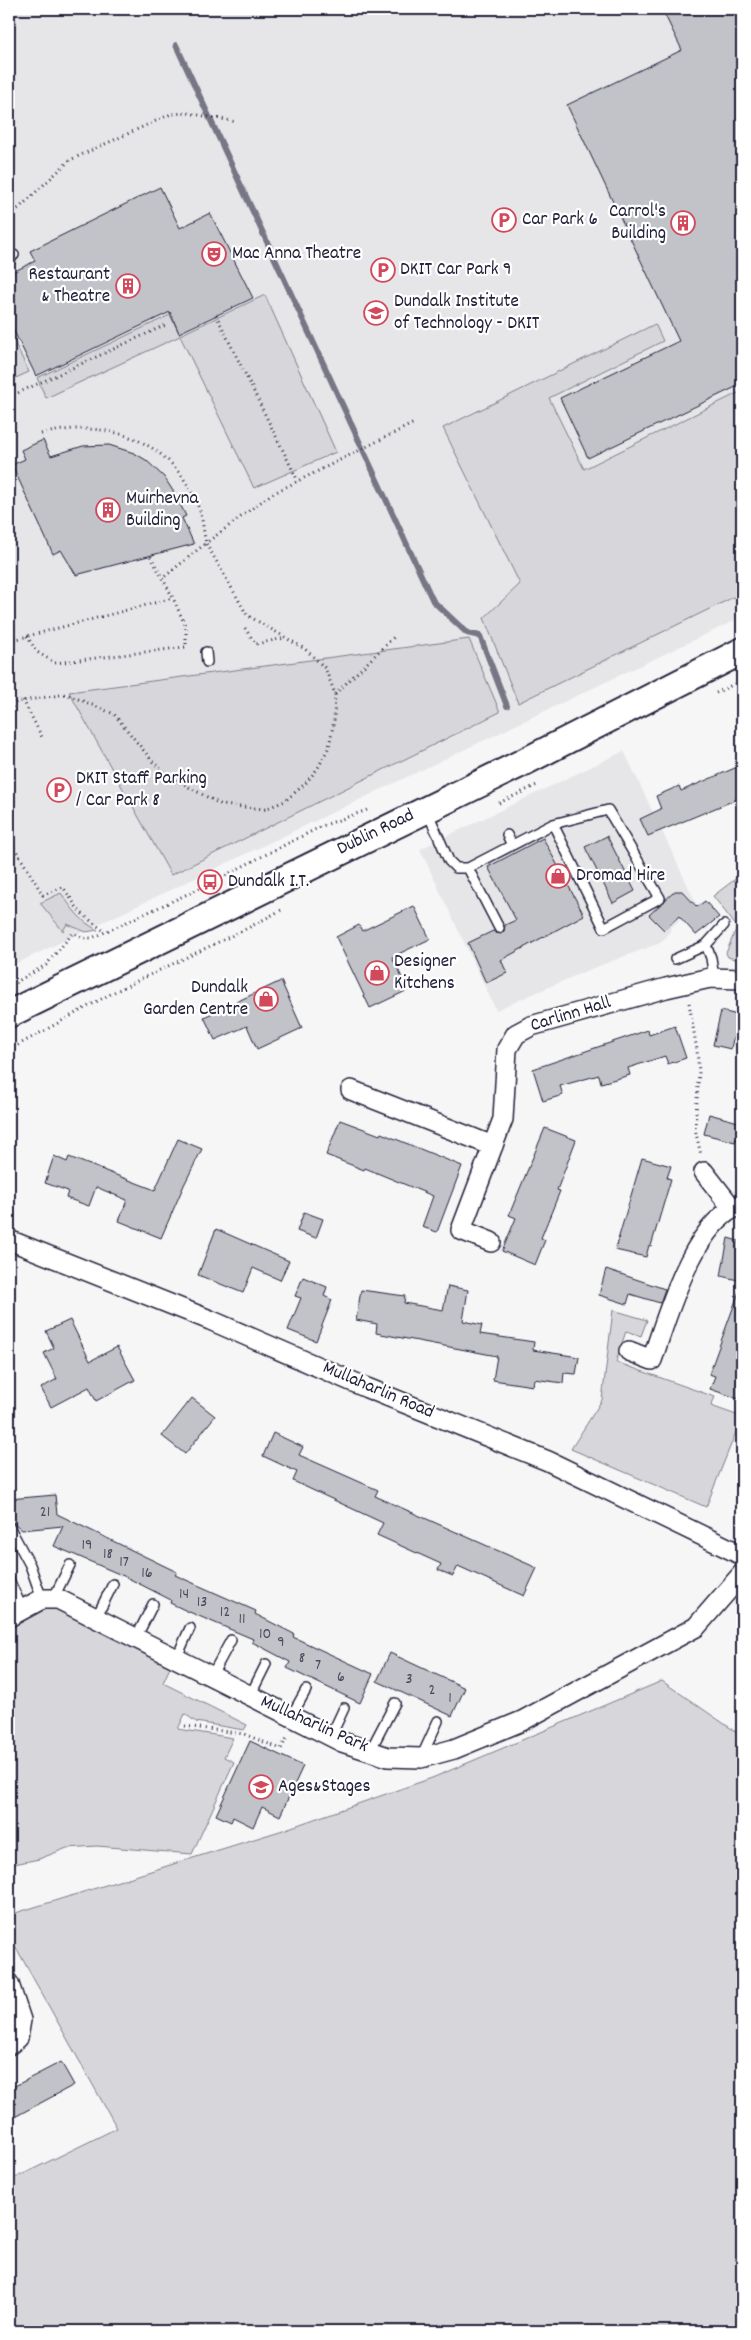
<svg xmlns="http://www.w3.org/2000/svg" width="751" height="2340" font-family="Dekko,sans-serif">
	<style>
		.built { fill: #e6e6e9 }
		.green { fill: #d7d7db; stroke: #7c7c8b }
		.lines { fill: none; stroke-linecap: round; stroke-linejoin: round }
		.stream { stroke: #767685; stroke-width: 6 }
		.building { fill: #c2c2c9; stroke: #22223b }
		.lane-casing { stroke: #22223b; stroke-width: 12 }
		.street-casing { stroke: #22223b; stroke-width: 22 }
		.secondary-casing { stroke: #22223b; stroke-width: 30 }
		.path { stroke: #22223b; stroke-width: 3; stroke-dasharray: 1 4; stroke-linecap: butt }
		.lane { stroke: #fff; stroke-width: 9 }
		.street { stroke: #fff; stroke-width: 19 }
		.secondary { stroke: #fff; stroke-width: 26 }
		.labels { text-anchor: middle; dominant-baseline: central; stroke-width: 4.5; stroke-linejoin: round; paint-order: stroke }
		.number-label { font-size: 16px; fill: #4a4a5e }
		.poi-label { font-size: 19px; fill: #22223b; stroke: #fff; text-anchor: start }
		.street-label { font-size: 19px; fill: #22223b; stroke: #fff }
	</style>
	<rect width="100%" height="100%" fill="#f6f6f7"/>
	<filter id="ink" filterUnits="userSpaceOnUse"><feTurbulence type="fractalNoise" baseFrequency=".02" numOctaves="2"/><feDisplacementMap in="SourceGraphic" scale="10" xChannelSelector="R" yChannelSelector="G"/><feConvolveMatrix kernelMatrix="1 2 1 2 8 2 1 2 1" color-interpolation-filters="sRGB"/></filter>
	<g filter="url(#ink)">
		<!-- built -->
		<path class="built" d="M9,9H742V617L9,967Z
			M624,751L696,903L672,927L667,936L660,943L588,970L496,1010L420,849Z"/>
		<!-- green -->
		<path class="green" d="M265,295L336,452L254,488L180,336L46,398L37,378L170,315L180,335Z
			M655,324L663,341L549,398L584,469L740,392L742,397V456L740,458L742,463V593L518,703L484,618L520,584L443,428Z
			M9,331L29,372L9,381Z
			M469,639L500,712L171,875L69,692Z
			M742,874V961L728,957L726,953L737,927L713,896Z
			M61,893C72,908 80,922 98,930L86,932L67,924L63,931L40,903Z
			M613,1310L647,1320L641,1336L626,1331L616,1362L715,1397L711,1406L742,1417L706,1507L571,1449L602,1400Z
			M52,1607L171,1665L163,1683L247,1725L244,1730L196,1722L185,1714L178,1729L233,1738L224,1757L234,1762L192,1854L97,1846L67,1848L39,1859L9,1865V1622L30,1611Z
			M662,1681L742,1736V2331H9V2181L117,2128L9,1935V1915L280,1831L432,1778Z"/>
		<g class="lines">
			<!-- stream -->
			<path class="stream" d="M176,45L433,601L467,633L480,636L507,706"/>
		</g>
		<!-- building -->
		<path class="building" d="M662,9H742V384L588,458L560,398L679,341L567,105L682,50Z
			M160,187L180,228L210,213L253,298L179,333L170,312L36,376L9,321V274L35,261L30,251Z
			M43,440L51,456L83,446L109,445L134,453L146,460L164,477L175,494L186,516L182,518L194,544L76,575L61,550L53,554L12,465L25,459L21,450Z
			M742,765V797L648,836L640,819L661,809L656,796L679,786L681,791Z
			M607,836L635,891L613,903L585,847Z
			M543,838L584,915L501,960L507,973L486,983L468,943L493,931L496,933L501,934L504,931L505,925L516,920L488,867Z
			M675,891H682L697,907L705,901L719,917L696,935L679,916L664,930L649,915Z
			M414,906L430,939L392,957L408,990L370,1008L336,937L359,925L362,931Z
			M281,981L302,1028L257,1049L247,1026L215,1040L204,1017Z
			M721,1011L742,1016V1041L733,1039L731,1049L713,1045Z
			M675,1026L686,1058L668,1064L665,1056L628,1068L630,1075L601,1083L599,1075L560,1086L563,1095L543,1101L533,1069L648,1030L649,1035Z
			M709,1114L742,1123V1141L736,1139L735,1142L704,1134Z
			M340,1120L380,1135L381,1133L462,1166L437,1232L422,1227L433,1196L365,1168L364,1170L326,1155Z
			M545,1128L576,1140L557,1190L560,1191L541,1238L545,1240L535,1265L502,1251L516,1218L509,1215Z
			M178,1139L202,1149L184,1185L161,1238L119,1221L127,1200L96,1187L89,1206L66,1198L68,1191L45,1183L54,1156L67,1162L69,1157L155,1190Z
			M642,1158L671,1166L667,1178L671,1179L651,1246L649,1245L646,1257L615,1250Z
			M304,1212L323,1219L316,1238L297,1231Z
			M216,1229L289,1261L280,1280L253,1268L243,1293L198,1275Z
			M728,1238L742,1242V1281L721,1276Z
			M606,1269L665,1289L660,1303L630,1294L627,1304L599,1295Z
			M303,1277L327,1287L324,1296L332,1300L316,1341L288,1330L301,1298L295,1296Z
			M448,1286L468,1290L463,1321L482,1325L480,1334L534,1342L533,1350L579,1357L576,1374L564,1373L563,1383L534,1379L533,1386L493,1380L497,1356L376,1333L377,1324L356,1320L361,1290L405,1296L404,1303L443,1310Z
			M740,1289H742V1400L710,1389L715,1376L709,1374Z
			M70,1320L90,1361L117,1347L135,1380L96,1401L89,1387L51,1407L41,1388L57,1379L44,1353L54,1348L46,1331Z
			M192,1398L215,1416L185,1454L162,1436Z
			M273,1433L303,1447L299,1455L378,1490L375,1496L537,1568L524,1596L458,1566L453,1576L438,1570L441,1564L377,1535L383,1523L293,1481L297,1472L263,1456Z
			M55,1495L57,1514L177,1572L175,1575L256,1611L255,1614L294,1634L293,1637L373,1674L360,1703L287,1668L290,1662L252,1642L253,1639L187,1611L170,1603L171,1600L126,1577L54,1546L63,1526L22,1530L13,1522H9V1499Z
			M390,1653L465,1688L452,1716L377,1681Z
			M250,1741L303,1766L280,1816L262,1807L253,1827L233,1817L231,1822L216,1815Z
			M61,2062L74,2085L9,2120V2089Z"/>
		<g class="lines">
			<!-- lane casing -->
			<g class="lane-casing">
				<path id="lane" d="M9,258L14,255
					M206,652L207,662
					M428,813L449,861L456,868H468L553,824L604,928L660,898L608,810L553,824
					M507,835L512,845
					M468,868L499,928
					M706,945L711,958L714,978
					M675,959L706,945L724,925
					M10,1528L30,1565L42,1599
					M9,1580L23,1610
					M53,1599L70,1565
					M96,1618L113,1584
					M136,1638L153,1604
					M176,1659L190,1628
					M211,1677L231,1640
					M249,1698L266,1664
					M291,1717L306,1690
					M331,1736L344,1708
					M370,1751L395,1703
					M421,1758L438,1721"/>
			</g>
			<!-- street casing -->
			<g class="street-casing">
				<path id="street" d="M351,1090L493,1146
					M704,1172L732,1208
					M9,1240L210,1320L367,1388L548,1461L742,1555
					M491,1242L461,1230L503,1119L507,1049L516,1034L531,1026L666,988L710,978L742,979
					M629,1351L652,1360C667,1316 694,1219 742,1205
					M9,1617L42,1599H58L342,1742L388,1757L421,1758L454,1749L522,1721L696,1627L742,1574
					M9,1984L21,2020L18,2038L9,2045"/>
			</g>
			<!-- secondary casing -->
			<g class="secondary-casing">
				<path id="secondary" d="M9,1014L524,762L742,651"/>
			</g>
			<!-- path -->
			<path class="path" d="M9,214L19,208L70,160L171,114L188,113L237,122
				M216,315L298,481
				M9,397L168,324
				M41,434C107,418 172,439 198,506C203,517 203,531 206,543L163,578
				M245,628L256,644L285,638
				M27,636L37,652L55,663L186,647V627L173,598L150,555
				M9,641L173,598
				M716,693L742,680
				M335,694L396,635
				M23,700L43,739
				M9,711L16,702L66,694L114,714L153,762L168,776L222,805L265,809L285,801L305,784L318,768L329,747L334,720L335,694L325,668L305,649L247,615L206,543L270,495L414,423
				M499,803L537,785
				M9,839L43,895L63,887L80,912L105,932
				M11,985L46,965L73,933L82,938H92L192,892L322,826L370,809
				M689,1003L697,1050L699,1072L695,1129L701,1155
				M9,1050L116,991L248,928L283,909
				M185,1726L244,1734L281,1749L288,1736"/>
			<!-- lane -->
			<use href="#lane" class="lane"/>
			<!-- street -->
			<use href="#street" class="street"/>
			<!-- secondary -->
			<use href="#secondary" class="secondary"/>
		</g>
	</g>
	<!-- icons -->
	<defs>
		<g id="parking-ring" transform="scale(1.25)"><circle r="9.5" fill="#fff" stroke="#d1495b" stroke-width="1.5"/><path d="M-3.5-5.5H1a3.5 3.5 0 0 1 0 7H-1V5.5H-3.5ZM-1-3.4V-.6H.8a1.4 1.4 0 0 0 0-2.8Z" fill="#d1495b"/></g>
		<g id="building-ring" transform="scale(1.25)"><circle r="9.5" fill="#fff" stroke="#d1495b" stroke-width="1.5"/><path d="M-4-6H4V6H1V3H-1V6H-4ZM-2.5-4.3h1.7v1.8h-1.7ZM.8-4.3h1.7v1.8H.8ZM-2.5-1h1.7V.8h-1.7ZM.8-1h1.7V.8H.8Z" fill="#d1495b"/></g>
		<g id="theatre-ring" transform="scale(1.25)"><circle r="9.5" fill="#fff" stroke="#d1495b" stroke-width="1.5"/><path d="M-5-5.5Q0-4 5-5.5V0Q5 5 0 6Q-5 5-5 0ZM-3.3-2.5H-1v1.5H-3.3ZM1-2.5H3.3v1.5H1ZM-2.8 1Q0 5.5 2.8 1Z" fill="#d1495b"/></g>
		<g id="university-ring" transform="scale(1.25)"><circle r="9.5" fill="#fff" stroke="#d1495b" stroke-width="1.5"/><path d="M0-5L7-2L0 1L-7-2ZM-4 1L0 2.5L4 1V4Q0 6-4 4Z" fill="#d1495b"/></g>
		<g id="shop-ring" transform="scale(1.25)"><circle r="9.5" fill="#fff" stroke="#d1495b" stroke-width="1.5"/><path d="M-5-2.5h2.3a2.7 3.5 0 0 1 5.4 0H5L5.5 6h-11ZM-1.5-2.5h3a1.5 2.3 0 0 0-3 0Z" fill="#d1495b"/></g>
		<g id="bus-ring" transform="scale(1.25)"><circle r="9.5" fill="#fff" stroke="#d1495b" stroke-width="1.5"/><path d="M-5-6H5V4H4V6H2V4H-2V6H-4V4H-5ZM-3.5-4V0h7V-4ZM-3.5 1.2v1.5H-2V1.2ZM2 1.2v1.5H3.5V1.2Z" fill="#d1495b"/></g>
		<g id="school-ring" transform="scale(1.25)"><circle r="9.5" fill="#fff" stroke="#d1495b" stroke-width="1.5"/><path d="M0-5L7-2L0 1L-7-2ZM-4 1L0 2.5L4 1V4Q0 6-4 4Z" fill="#d1495b"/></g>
	</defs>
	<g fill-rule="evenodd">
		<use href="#parking-ring" x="504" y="220"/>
		<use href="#building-ring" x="683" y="223"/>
		<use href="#theatre-ring" x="214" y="254"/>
		<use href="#parking-ring" x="383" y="270"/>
		<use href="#building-ring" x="128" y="286"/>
		<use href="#university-ring" x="376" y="313"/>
		<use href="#building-ring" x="108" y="510"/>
		<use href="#parking-ring" x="59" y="790"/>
		<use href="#shop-ring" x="558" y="876"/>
		<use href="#bus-ring" x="210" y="882"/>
		<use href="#shop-ring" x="377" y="973"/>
		<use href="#shop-ring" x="266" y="999"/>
		<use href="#school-ring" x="261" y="1787"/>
	</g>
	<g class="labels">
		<!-- number labels -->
		<g class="number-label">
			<text x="45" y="1512">21</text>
			<text x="87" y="1545">19</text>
			<text x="108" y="1554">18</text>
			<text x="124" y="1562">17</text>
			<text x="147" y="1573">16</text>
			<text x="184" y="1594">14</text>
			<text x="202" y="1602">13</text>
			<text x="225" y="1612">12</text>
			<text x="242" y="1619">11</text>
			<text x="265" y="1634">10</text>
			<text x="281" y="1642">9</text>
			<text x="302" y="1658">8</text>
			<text x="318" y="1665">7</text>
			<text x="341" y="1677">6</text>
			<text x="409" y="1679">3</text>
			<text x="432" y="1690">2</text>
			<text x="450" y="1698">1</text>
		</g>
		<!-- poi labels -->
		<g class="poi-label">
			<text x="666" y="212" text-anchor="end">Carrol's<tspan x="666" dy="22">Building</tspan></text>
			<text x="522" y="220">Car Park 6</text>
			<text x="232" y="254">Mac Anna Theatre</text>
			<text x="400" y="270">DKIT Car Park 9</text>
			<text x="110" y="275" text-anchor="end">Restaurant<tspan x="110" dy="22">&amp; Theatre</tspan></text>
			<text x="394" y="302">Dundalk Institute<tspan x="394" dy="22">of Technology - DKIT</tspan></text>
			<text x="126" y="499">Muirhevna<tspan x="126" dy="22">Building</tspan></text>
			<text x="76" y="779">DKIT Staff Parking<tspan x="76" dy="22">/ Car Park 8</tspan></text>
			<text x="576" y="876">Dromad Hire</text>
			<text x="228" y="882">Dundalk I.T.</text>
			<text x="394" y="962">Designer<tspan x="394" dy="22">Kitchens</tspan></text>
			<text x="248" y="988" text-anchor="end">Dundalk<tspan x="248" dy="22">Garden Centre</tspan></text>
			<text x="278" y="1787">Ages&amp;Stages</text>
		</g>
		<!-- street labels -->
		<g class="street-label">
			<text transform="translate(376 833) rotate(-26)">Dublin Road</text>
			<text transform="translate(571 1015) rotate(-17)">Carlinn Hall</text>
			<text transform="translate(378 1391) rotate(23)">Mullaharlin Road</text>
			<text transform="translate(314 1725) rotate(24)">Mullaharlin Park</text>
		</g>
	</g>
	<!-- margin -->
	<rect width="751" height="2340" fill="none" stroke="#fff" stroke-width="30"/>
	<rect x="15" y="15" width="721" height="2310" fill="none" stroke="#22223b" stroke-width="2" filter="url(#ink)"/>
</svg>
